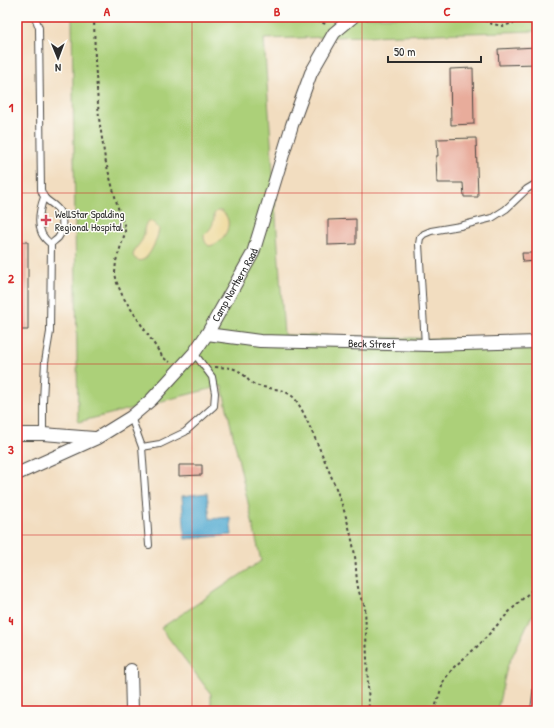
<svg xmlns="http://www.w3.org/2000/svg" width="554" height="728" font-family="'Patrick Hand',sans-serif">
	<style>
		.green { fill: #acd079; stroke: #6c7e52 }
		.sand { fill: #eeda9e; stroke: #8c8264 }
		.water { fill: #54abd1; stroke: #406b7e }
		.building { fill: #e8ac9b }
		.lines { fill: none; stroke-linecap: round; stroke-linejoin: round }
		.service-casing { stroke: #494641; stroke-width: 8 }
		.minor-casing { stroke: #494641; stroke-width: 14 }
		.path { stroke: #494641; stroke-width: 2; stroke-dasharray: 3 3; stroke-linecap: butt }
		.service { stroke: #fff; stroke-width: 6 }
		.minor { stroke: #fff; stroke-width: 12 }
		.grid { fill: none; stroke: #d62828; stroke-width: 1; stroke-opacity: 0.55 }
		.poi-dot { fill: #d1495b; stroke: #fdfcf7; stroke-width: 1.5 }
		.labels { text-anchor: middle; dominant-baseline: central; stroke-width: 3; stroke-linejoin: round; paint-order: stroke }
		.poi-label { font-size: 11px; fill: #2b2b2b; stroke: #fdfcf7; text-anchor: start }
		.street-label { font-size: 11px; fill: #2b2b2b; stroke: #fdfcf7 }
		.neatline { fill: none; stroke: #d62828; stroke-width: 1.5 }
		.grid-label { font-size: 13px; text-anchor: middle; font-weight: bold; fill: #d62828 }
	</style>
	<rect width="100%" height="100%" fill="#fdfcf7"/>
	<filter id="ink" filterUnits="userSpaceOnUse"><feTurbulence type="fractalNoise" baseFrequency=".025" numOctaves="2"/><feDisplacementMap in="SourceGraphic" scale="8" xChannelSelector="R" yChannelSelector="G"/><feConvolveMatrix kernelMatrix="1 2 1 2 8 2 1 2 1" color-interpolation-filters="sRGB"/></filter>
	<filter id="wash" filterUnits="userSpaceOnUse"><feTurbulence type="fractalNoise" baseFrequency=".012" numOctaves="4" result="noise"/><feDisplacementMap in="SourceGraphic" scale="16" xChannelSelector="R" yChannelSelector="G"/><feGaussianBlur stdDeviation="0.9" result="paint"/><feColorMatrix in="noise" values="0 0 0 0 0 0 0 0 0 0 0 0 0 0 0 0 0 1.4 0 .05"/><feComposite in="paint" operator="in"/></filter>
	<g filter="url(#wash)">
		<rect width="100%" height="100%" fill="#f2ddc0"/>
		<!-- green -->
		<path class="green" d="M72,17H537V31L264,39L284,335L537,341V612L531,617L507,667L497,711H211V694L161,628L261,561L222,386L78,422Z"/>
		<!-- sand -->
		<path class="sand" d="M217,211H221C237,221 224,244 209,246C205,243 204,240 204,235C212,228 214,224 214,214Z
			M148,221H150L154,223L159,229C158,238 145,273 133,256C134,248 140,245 143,238C145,231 143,226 148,221Z"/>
		<!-- water -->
		<path class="water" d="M207,493L210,519L230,517L232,535L185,539L182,496Z"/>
		<g id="blocks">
			<!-- building -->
			<path class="building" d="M537,47V64L499,65L498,49Z
				M473,68L474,124L451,125L450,69Z
				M476,138L478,197H464L463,183H437L436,156H438L437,139Z
				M356,219V244L328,245V220Z
				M17,242H28V330H17Z
				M522,253H537V261L523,262Z
				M179,465H202V475L179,476Z"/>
		</g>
	</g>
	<g filter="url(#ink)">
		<use href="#blocks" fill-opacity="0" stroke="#494641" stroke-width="1"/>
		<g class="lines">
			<!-- service casing -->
			<g class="service-casing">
				<path id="service" d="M35,17L39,28L41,190C45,202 49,200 57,208C64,215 64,230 58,238C56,240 53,242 51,244L50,332L45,362L43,401V434
					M44,197C40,208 37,223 42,234C44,238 47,241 51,244
					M425,345L419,244L420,238L424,234L431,231L460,226L492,218L506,209L527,189L537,183
					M131,417L142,447L160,444L185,432L214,406L215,393L212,377L194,353
					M142,447L149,545
					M534,711L537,685"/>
			</g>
			<!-- minor casing -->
			<g class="minor-casing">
				<g id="minor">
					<path id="s1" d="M207,334L260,341L430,345L537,342"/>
					<path d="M17,434H43L94,438"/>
					<path id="s2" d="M17,474L97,438L131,417L151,400L194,353L207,334L253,253L292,125L311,73L334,33L353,17"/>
					<path d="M131,670L132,711"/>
				</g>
			</g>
			<!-- path -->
			<path class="path" d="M94,17L95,61L99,118L105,159L120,215L125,227V233L116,261L115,273L117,283L123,297L162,356L165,359L170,362
				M312,17L320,22L326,24
				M479,17L492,24L503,26L527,19L537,17
				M365,19L375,17
				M215,367C229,368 235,366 246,377C248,379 249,382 252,383C263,390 280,386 292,396C300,402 309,426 314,436C330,473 347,510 354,550C357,565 355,580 360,595C361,599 363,602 365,606L369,711
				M434,711L444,680L454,667L479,645L509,612L537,585"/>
			<!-- service -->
			<use href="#service" class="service"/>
			<!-- minor -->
			<use href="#minor" class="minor"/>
		</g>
	</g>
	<!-- grid -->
	<path class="grid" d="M192,17V711M362,17V711M17,193H537M17,364H537M17,535H537"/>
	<!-- markers -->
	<path class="poi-dot" d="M44 214h4v4h4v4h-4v4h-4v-4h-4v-4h4z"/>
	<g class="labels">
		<!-- poi labels -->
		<g class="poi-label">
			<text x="55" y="214">WellStar Spalding<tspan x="55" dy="13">Regional Hospital</tspan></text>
		</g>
		<!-- street labels -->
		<g class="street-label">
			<text stroke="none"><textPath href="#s2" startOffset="297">Camp Northern Road</textPath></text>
			<text stroke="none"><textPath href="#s1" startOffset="165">Beck Street</textPath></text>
		</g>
	</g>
	<!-- margin -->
	<rect width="554" height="728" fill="none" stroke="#fdfcf7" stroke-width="44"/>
	<!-- north arrow -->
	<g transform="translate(58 58) rotate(179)" stroke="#fdfcf7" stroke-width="3" paint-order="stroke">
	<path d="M0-3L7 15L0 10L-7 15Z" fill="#2b2b2b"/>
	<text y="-6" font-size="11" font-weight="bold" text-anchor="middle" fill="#2b2b2b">N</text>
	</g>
	<!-- scale -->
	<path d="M388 56v6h93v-6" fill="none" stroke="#2b2b2b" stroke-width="2"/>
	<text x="394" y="56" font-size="12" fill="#2b2b2b" stroke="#fdfcf7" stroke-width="3" paint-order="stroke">50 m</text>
	<rect x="22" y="22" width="510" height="684" class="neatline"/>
	<g class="grid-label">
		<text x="107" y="16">A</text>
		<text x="277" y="16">B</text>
		<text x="447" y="16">C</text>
		<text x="11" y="112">1</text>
		<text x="11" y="283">2</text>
		<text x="11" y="454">3</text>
		<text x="11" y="625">4</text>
	</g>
</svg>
